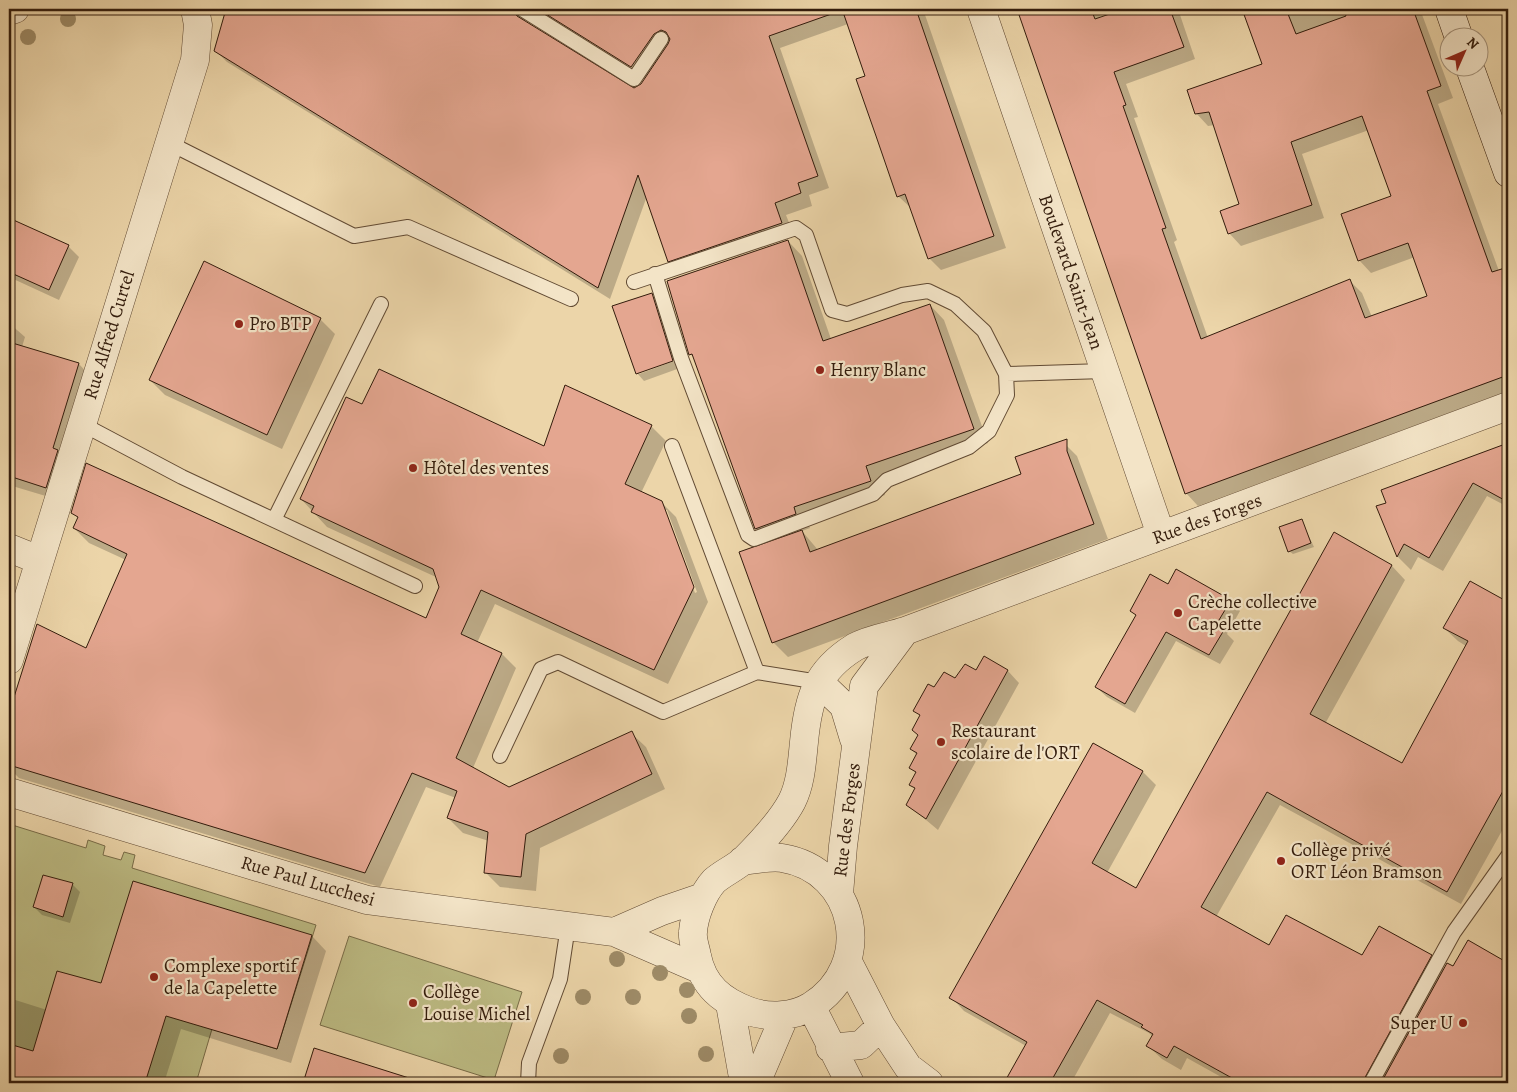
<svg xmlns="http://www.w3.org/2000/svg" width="1517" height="1092" font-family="Alegreya,serif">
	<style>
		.green { fill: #bdbc84; stroke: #786c48 }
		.shadow { fill: #0003; fill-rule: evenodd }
		.building { fill: #e4a690; stroke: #331c0c }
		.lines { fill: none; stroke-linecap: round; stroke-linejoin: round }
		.lane-casing { stroke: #614a33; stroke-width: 16 }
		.street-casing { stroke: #614a33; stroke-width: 29 }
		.secondary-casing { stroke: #331c0c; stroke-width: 29 }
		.lane { stroke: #f3e4c7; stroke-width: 14 }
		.street { stroke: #f3e4c7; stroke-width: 28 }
		.secondary { stroke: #f3e4c7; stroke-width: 28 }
		.tree { fill: #9d8a66 }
		.poi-dot { fill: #8f2418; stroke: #f3e4c7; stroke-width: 2 }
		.labels { text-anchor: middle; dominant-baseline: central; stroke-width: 4.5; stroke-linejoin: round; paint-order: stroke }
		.street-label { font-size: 19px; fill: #331c0c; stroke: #f3e4c7 }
		.poi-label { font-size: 19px; fill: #331c0c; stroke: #f3e4c7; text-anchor: start }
	</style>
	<rect width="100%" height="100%" fill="#ecd5a9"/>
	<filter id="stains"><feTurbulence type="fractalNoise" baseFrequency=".004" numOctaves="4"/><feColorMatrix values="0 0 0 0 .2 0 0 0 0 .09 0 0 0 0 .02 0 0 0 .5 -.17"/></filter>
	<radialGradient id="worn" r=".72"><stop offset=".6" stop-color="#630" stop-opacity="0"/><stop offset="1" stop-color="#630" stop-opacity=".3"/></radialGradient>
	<!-- green -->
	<path class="green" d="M9,824L86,848L88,840L105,846L103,855L121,860L124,852L135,855L132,868L316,925L277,1049L212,1029L196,1083H9Z
		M349,936L522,992L494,1080L320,1025Z"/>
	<!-- shadow -->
	<path class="shadow" d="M228,9H586L592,13L594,9H923L1006,248L941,270L929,258L911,208L898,196L866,77L848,24L780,48L829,188L809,195L812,206L786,215L794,235L681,273L669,261L647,196L610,299L227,62L215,50ZM531,13H540L646,79L642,85L633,89L525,21Z
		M1020,9H1095L1102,18L1128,9H1178L1195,59L1126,84L1138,117L1134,118L1177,240L1174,242L1208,338L1350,281L1362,293L1372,317L1429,296L1415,257L1371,273L1359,260L1393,197L1369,130L1302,154L1324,218L1241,246L1229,233L1241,205L1215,125L1208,126L1196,113L1264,65L1243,9H1420L1453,98L1438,104L1499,271L1506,269L1508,272V391L1198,506L1186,493Z
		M9,219L68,246L79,257L59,300L9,277Z
		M788,241L802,256L831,339L930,305L944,320L988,443L880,481L885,495L807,522L810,528L802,531L818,550L1022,475L1063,442L1077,456L1108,539L788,657L773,642L770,542L756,529L696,359L690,354Z
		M651,294L659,302L676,358L639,371V374L677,360L680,368L644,381L637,373Z
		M320,319L335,334L282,449L165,395L150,380Z
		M9,323L25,337L22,347L79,364L92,378L59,500L9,485Z
		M362,406L545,447L651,426L666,441L641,493L661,502L676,517L708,602L668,684L495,604L477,643L502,654L516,668L473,768L509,788L631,733L646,747L665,789L540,848L536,891L500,887L485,872L489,841L463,833L448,818L456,798L426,787L380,887L19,778L9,768V717L38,626L87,650L126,560L89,543L74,528L78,518L72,512L426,619L441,587L438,578L327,527L301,499ZM664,510H667L697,592L695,593Z
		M1508,444V507L1487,496L1443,571L1418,557L1411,570L1398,557L1378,507L1388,504L1383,491Z
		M1301,520L1314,547L1293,554L1289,551Z
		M1341,538L1392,566L1405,580L1325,724L1403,764L1466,646L1458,641L1444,628L1471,583L1508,604V820L1461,904L1280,805L1216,917L1269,946L1363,957L1431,956L1445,970L1453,968L1468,941L1508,965V1083H1232L1187,1058L1181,1070L1162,1059L1148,1046L1153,1037L1149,1033L1110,1013L1071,1083H1016L1009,1076L1026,1046L964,1011L951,997L1094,744L1143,772L1156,785L1107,873L1136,890Z
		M1168,586L1230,601L1240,611L1227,634L1234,641L1220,664L1176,641L1135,713L1107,697L1096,687L1137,616L1131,611Z
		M984,658L1008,671L1019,683L938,830L907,804L916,790L911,785L917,774L910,768L917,755L911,749L919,736L913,730L921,716L915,710L934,689L976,672Z
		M134,882L312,936L326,951L291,1063L181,1029L164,1083H9V998L47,1010L102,985Z
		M72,884L80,892L70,923L42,915L34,907Z
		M315,1049L422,1083H304Z"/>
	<!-- building -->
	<path class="building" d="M226,9H513L517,16L634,88L641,84L668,44L670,39L666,32L661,30L654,34L631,67L538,9H836L837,12L769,36L818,176L798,183L801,193L775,203L782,223L668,262L638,175L598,288L214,51Z
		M842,9H916L994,236L928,259L905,194L897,197L876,136L856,79L865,76Z
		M1017,9H1091L1095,19L1124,9H1170L1184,47L1114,72L1126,105L1123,106L1166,228L1162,229L1201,339L1350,279L1365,318L1427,296L1408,243L1358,261L1341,214L1391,196L1362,116L1291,142L1312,205L1228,234L1220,211L1239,204L1209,112L1195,114L1187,90L1262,64L1242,9H1286L1296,34L1346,16L1344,9H1413L1441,86L1427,91L1492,272L1508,267V375L1185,494Z
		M9,218L69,245L49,290L9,272Z
		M788,240L823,341L930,304L974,429L866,466L871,481L794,507L796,514L755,529L692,354L689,355L667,281Z
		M204,261L321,318L267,435L149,380Z
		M652,293L673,361L636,374L612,306Z
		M9,342L79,363L53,448L58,450L46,488L9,476Z
		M379,369L544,446L565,385L652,425L625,484L662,501L694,587L654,670L481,590L461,634L502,653L456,758L509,787L632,731L652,774L526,834L521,877L484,873L488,832L447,818L457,791L412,773L365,873L9,765V713L37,624L86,648L127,554L73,528L78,517L71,513L86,463L426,618L439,587L433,569L311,512L314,506L300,499L346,397L362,404Z
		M1067,439V451L1094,524L772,643L739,552L802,530L810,552L1021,474L1015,457Z
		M1508,443V502L1473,483L1429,558L1404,544L1397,557L1376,506L1386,503L1381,490Z
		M1302,519L1311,543L1288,552L1279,527Z
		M1334,532L1392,565L1310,714L1402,763L1468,641L1443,628L1470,581L1508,602V782L1447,892L1267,792L1201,907L1269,945L1286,915L1362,955L1379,926L1432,955L1362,1083H1241L1174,1046L1167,1058L1146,1046L1153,1034L1141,1027L1143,1025L1097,1000L1050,1083H1004L1027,1042L949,998L1093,743L1143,771L1092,863L1136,888Z
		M1176,569L1231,600L1216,625L1224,630L1209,655L1166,632L1125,704L1095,687L1136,615L1130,611L1150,574L1168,584Z
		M984,656L1008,670L926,819L906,805L915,788L909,785L916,772L909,768L917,753L910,749L918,735L912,730L920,715L913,711L928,684L934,687L944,672L955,678L965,664L976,670Z
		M43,875L73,883L63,917L33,907Z
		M133,881L312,935L277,1049L166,1016L145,1083H9V1044L33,1051L57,971L101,983Z
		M1468,940L1508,963V1083H1381L1447,963L1453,966Z
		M314,1048L409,1078V1083H303Z"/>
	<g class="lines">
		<!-- lane casing -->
		<g class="lane-casing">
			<path id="lane" d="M522,9L634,79L661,39
				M169,143L354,236L408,227L571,299
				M655,274L681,358L748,535L754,539L873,494L887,480L969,447L989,431L1007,395L1006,374
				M634,282L796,228L806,235L832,310L847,314L902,295L928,291L955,304L984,331L1006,374L1104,371
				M82,424L182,477L415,586
				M672,446L757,672
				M274,520L381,304
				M500,756L541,669L558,662L663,712L757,672L819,682
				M528,1083L529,1063L560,979L568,926
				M1371,1083L1454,932L1508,856"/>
		</g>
		<!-- street casing -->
		<g class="street-casing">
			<path id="street" d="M981,9L1161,535
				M9,11L15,9
				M9,548L39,560
				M9,660L195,60L198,25L195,9
				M819,682L844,706L854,739
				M9,792L367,900L614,932L699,969
				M742,861C754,860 770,856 782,858C857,870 876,966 811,1006C794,1017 768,1018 749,1011C722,1001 703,986 697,956C696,949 692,940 693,932C694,916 703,893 714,881C723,873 735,868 744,860C760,844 781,822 792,801C801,783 802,761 804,742C808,699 816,671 855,647C869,639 890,636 905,631L1508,406
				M839,894L843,846L864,686L905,631
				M614,932L662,911L703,897
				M848,962L881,1026L908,1067L929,1083
				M730,1004L744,1083
				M811,1006L850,1083
				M830,1048L861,1045L881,1026
				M756,1083L785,1015"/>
		</g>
		<!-- secondary casing -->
		<g class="secondary-casing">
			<path id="secondary" d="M1449,9L1459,38
				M1470,68L1508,173"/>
		</g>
		<!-- lane -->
		<use href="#lane" class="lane"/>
		<!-- street -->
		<use href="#street" class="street"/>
		<!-- secondary -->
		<use href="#secondary" class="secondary"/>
	</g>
	<!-- trees -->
	<g class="tree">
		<circle cx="68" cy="19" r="8"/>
		<circle cx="28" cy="37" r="8"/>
		<circle cx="617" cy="959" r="8"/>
		<circle cx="660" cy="973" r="8"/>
		<circle cx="687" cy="990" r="8"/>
		<circle cx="583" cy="997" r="8"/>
		<circle cx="633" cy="997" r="8"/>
		<circle cx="689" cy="1016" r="8"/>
		<circle cx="706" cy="1054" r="8"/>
		<circle cx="561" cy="1056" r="8"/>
	</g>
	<!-- markers -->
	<g class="poi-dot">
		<circle cx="239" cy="324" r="5"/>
		<circle cx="820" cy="370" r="5"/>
		<circle cx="413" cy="468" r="5"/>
		<circle cx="1178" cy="613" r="5"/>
		<circle cx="941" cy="742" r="5"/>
		<circle cx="1281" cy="861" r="5"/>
		<circle cx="154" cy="977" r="5"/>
		<circle cx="413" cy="1003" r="5"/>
		<circle cx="1463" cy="1023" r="5"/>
	</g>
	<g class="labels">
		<!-- street labels -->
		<g class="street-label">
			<text transform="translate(1071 272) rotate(71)">Boulevard Saint-Jean</text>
			<text transform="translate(109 335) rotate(-73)">Rue Alfred Curtel</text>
			<text transform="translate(1207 519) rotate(-20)">Rue des Forges</text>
			<text transform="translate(847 820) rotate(-83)">Rue des Forges</text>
			<text transform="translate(308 881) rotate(16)">Rue Paul Lucchesi</text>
		</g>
		<!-- poi labels -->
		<g class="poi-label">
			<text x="249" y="324">Pro BTP</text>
			<text x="830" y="370">Henry Blanc</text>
			<text x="423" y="468">Hôtel des ventes</text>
			<text x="1188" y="602">Crèche collective<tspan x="1188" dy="22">Capelette</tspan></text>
			<text x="951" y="731">Restaurant<tspan x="951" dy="22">scolaire de l'ORT</tspan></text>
			<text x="1291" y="850">Collège privé<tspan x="1291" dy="22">ORT Léon Bramson</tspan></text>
			<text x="164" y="966">Complexe sportif<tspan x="164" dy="22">de la Capelette</tspan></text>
			<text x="423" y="992">Collège<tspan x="423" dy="22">Louise Michel</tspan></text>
			<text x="1453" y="1023" text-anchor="end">Super U</text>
		</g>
	</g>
	<!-- margin -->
	<rect width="1517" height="1092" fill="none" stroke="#ecd5a9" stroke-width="30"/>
	<rect x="10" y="10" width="1497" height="1072" fill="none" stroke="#331c0c" stroke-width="2.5"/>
	<rect x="15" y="15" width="1487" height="1062" fill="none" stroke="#331c0c"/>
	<!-- north arrow -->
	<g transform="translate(1464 52) rotate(45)"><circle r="24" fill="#f3e4c7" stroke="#a6947c"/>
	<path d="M0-4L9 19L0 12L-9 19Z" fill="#8f2418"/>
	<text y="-8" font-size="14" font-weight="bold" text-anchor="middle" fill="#331c0c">N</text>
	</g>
	<rect width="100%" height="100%" filter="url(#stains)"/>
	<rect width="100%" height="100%" fill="url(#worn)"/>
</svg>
